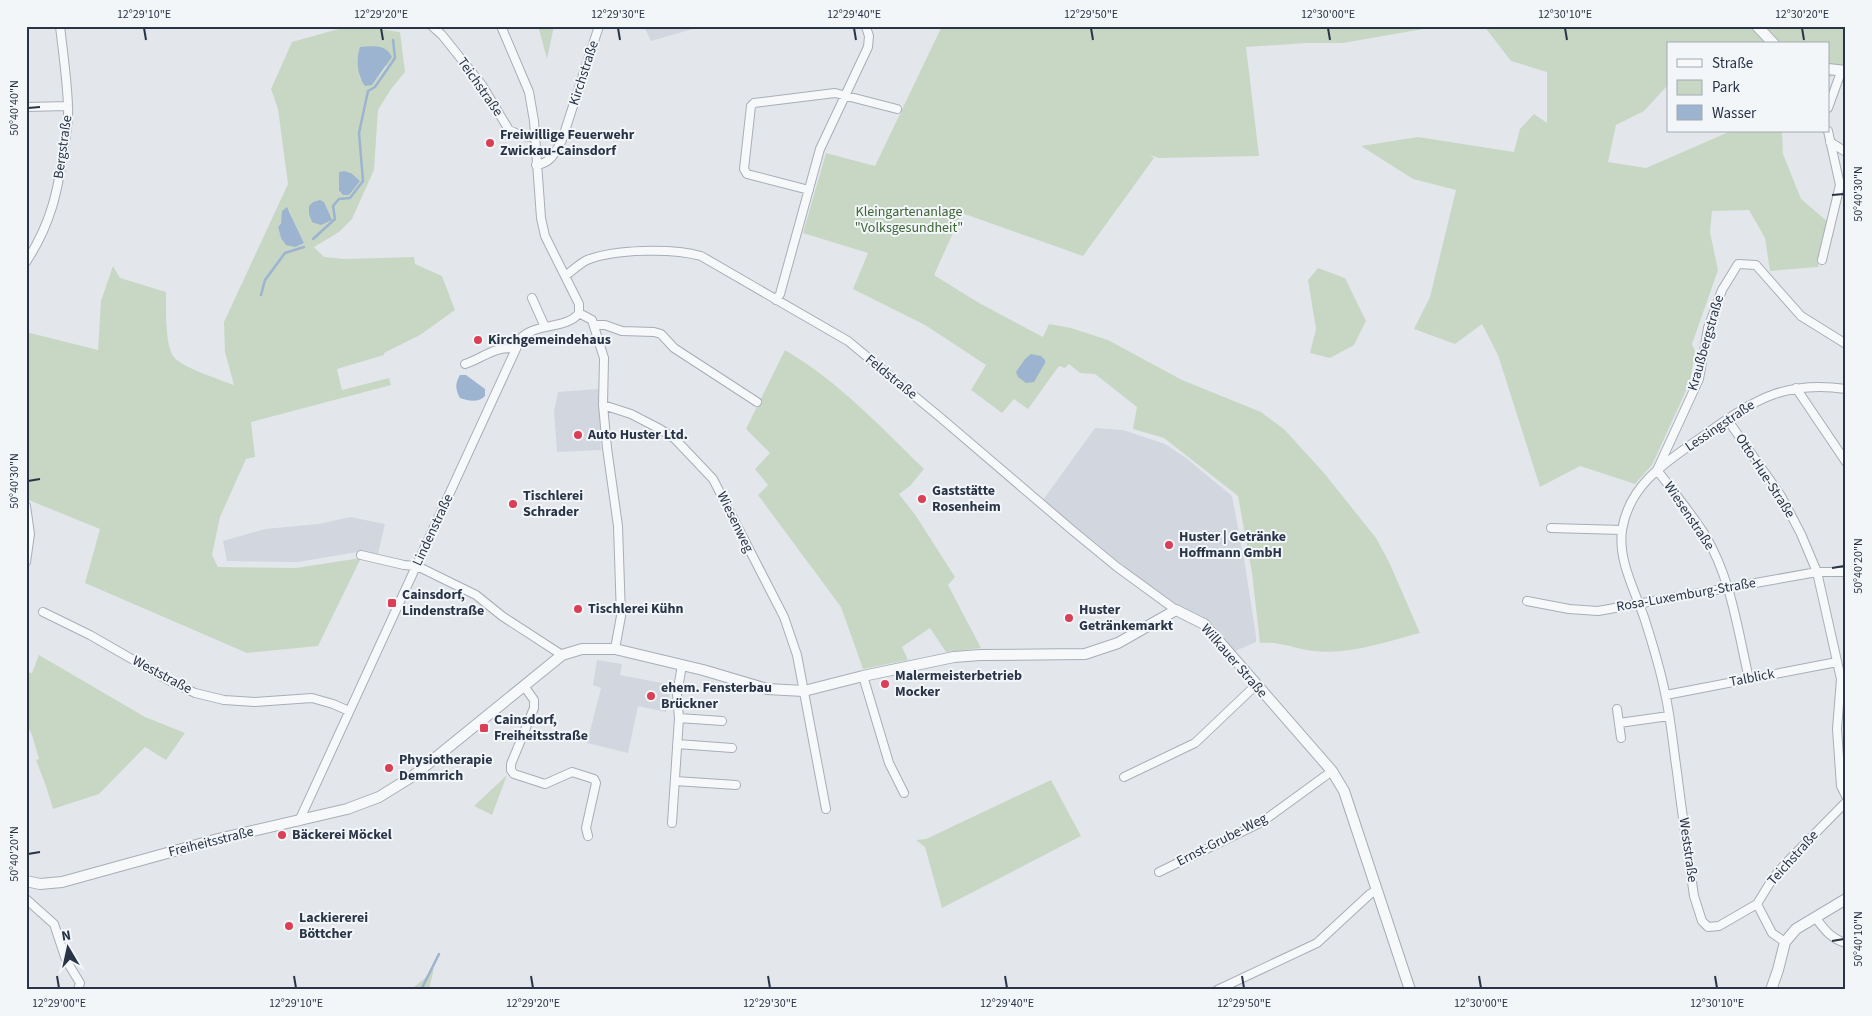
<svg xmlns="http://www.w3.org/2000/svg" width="1872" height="1016" font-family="'Source Sans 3',sans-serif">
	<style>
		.built { fill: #d1d6df }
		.green { fill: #c8d7c4; fill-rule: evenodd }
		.water { fill: #9cb4cf }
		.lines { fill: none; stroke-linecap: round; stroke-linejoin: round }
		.stream { stroke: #9cb4cf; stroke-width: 2.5 }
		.minor-casing { stroke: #a7aeb7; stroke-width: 10 }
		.tertiary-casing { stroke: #a7aeb7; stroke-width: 12 }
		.minor { stroke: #f7f8fa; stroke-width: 8 }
		.tertiary { stroke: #f7f8fa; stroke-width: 10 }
		.ticks { fill: none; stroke: #293447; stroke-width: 2 }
		.poi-dot { fill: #da3f55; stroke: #f3f6f9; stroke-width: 2 }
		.labels { text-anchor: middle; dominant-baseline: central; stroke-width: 4; stroke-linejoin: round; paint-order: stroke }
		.street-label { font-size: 14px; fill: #293447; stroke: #f3f6f9 }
		.poi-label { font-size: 14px; font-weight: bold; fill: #293447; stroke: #f3f6f9; text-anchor: start }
		.park-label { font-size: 14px; fill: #3d6435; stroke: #f3f6f9 }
		.neatline { fill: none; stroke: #293447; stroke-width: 2 }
		.ticks-label { font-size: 12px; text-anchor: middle; fill: #293447 }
	</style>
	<rect width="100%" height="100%" fill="#e3e7ec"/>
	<!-- built -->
	<path class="built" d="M644,26H703L651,41Z
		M598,389L601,450L557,452L554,412L558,392Z
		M1095,428L1123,430L1165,444L1186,458L1232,496L1245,565L1256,636V642L1235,651L1213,624L1202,616L1175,603L1139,578L1043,500Z
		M350,517L385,524L378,554L363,551L298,562L227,561L223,541L265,529L319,524Z
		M597,660L622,664L620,675L672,685L666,712L638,706L628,753L587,743L601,688L593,685Z"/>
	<!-- green -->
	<path class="green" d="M538,26H554L547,59Z
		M942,26H1022L1048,28L1050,26H1430L1429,28L1343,43H1307L1246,47L1259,156L1159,158L1150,155L1154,158L1083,256L962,213L934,275L979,303L1043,337L1049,324L1071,328L1108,340L1182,380L1261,412L1284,429L1324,473L1376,538L1389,562L1420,633C1385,642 1349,655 1313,651C1295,649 1278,641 1260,643L1252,573L1238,496L1164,438L1133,429L1137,407L1095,374L1080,373L1069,364L1065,368L1059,366L1028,409L1014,399L1002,413L971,390L986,365L925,325L853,289L868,253L803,233L826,153L875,166Z
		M1484,26H1846V66L1841,72L1828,78V44H1668V85L1644,111L1616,125L1608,162L1646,168L1731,131H1782L1783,154L1801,199L1828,222L1818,267L1770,271L1765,238L1749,210L1712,211L1710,232L1718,270L1692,344L1695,351L1690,382L1652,465L1635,484L1580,466L1540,487L1498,355L1482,324L1455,344L1414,329L1430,297L1456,190L1413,179L1361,146L1418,137L1514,152L1520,129L1534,114L1547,123V72L1511,61Z
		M342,28H372L400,32L405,72L391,89L378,110L374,170L352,219L339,232L314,247L324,257L344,259L414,257L415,264L442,276L455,310L420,335L384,353V355L337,369L342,390L389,378L391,385L251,422L255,457L246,459L220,517L212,555L218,567L296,568L361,558L318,646L247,653L85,583L100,529L26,499V332L98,350L101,301L113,266L120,278L166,292C166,307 165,347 174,357C181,367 221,380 234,385L225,352L224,322L288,184L278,109L271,89L292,42ZM387,66L372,85L360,79L359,70ZM343,171L351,173L343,195L339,192V172ZM289,210L304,243L281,238L278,227Z
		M1318,268L1345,278L1366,321L1354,345L1330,358L1310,353L1316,329L1308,280Z
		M785,350C839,382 880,426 924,469L910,486L899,494L916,516L955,577L948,585L981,648L946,652L930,628L902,647L908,660L863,669L841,607L758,495L768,485L755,469L770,453L746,429Z
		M39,655L145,717L185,733L166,760L145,747L99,794L53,809L46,786L36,760L39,759L32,735L26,723V672L32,673Z
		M507,775L492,815L474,806Z
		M1051,780L1081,836L942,908L925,847L916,840L926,839Z
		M434,968L429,990H410L424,979Z"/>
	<!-- water -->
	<path class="water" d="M360,47C373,46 386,44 392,57L372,85L365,86C357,76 356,59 360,47Z
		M344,171L351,173L360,181L349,195H343L339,191V172Z
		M320,200L324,202L332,220L321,225L312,222L309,214V206L313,202Z
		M287,207L304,243L295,247L286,245L281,238L278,227L281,223L282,211Z
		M1031,354L1041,356L1045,360V363L1034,382L1026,383L1018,377L1016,372L1025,359Z
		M460,375H466L485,389V396C478,403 469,401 460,398C455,389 455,383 460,375Z"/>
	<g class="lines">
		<!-- stream -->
		<path class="stream" d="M313,239L335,219L333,206L339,199L350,198L363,181L359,133L368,91L375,87L395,58L393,40
			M261,295L265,280L285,253L304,247
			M365,988L366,990
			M421,990L439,954"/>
		<!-- minor casing -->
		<g class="minor-casing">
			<path id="minor" d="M432,26L442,35L482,85L509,130L522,136L535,137
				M501,26L529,92L534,121L541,218L545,236L579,304V313
				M26,107L68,106
				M1828,108L1841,72
				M1830,142L1846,152
				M536,165C551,163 555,153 562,140L599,26
				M809,190L747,174L744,169L751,106L754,103L835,93L897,109
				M1822,260L1840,185L1828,131
				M26,262C51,224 58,191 64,147C66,134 69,120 68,106C67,79 63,53 60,26
				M565,276C572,271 579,264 587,260C615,249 672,248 701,256L848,341L941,418L1072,530L1117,567L1176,610
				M532,298L545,327
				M776,300L780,294L820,149L868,47L869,36L866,27
				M579,313L592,320L604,358L603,405L607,448L618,526L621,616L615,649
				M594,325H605L622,331L654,332L661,334L674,348L757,402
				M465,364C483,358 496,345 516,349
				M1796,388L1846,462
				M1846,389C1788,381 1758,397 1713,429C1675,457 1630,479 1622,530C1618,560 1634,589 1644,617C1652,642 1660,667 1665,693C1671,719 1673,746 1677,772C1682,813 1688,854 1694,896L1702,921L1708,927L1719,926L1757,904L1773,878L1785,864L1846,802
				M603,405L631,414L660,429L675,439L713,479L784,617L797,655L826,809
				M1727,419L1781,496L1801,534L1817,572L1841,679L1837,729L1841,786L1846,796
				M1658,468L1699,379L1708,328L1722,290L1738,264L1756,265L1801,316L1846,344
				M1657,470C1673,491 1691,513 1705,535C1731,578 1738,631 1749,679
				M26,506L30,534L26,562
				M1551,528L1622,530
				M361,555L404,565L417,566L476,595L502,616L562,655
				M1527,601L1569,609L1598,611L1817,572H1846
				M43,612L90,635L170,681L195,693L224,700L255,702L312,698L333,704L349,711
				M863,676L889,763L904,793
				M524,686L534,700V708L511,764V770L514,774L545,784L572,772L594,779L596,783L586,828L588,836
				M1666,695L1837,662
				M1617,709L1621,738
				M679,718L722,721
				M1619,723L1669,716
				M677,744L732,748
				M1124,777L1195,743L1256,685
				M675,781L736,785
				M299,821L521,338C535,323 568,329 579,313
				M672,823L679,718L677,694L682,665
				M1159,872L1262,822L1332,771
				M26,899L54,924L66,960L80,983L78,990
				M1757,904L1772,933L1785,942
				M1815,917C1824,929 1831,939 1846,943
				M1217,990L1317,943L1370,894L1377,890"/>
		</g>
		<!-- tertiary casing -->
		<g class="tertiary-casing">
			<path id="tertiary" d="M1757,26L1774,44
				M1828,69L1846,71
				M26,881L40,884L62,882L218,839L347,809L379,797L413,776L562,655L582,649H615L703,670L767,689L804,691L863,676L954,657L980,655L1085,654L1118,643L1176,610L1204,624L1332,771L1344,791L1410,990
				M1771,990L1778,970L1785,942L1796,929L1846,899"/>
		</g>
		<!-- minor -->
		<use href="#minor" class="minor"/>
		<!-- tertiary -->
		<use href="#tertiary" class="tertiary"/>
	</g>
	<!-- ticks -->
	<path class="ticks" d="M144,28L146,40M381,28L383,40M618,28L620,40M854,28L856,40M1091,28L1093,40M1328,28L1330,40M1565,28L1567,40M1802,28L1804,40M28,108L40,107M1832,195L1844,194M28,481L40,479M1832,568L1844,566M28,854L40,852M1832,941L1844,939M57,976L59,988M294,976L296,988M531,976L533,988M768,976L770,988M1005,976L1007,988M1242,976L1244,988M1479,976L1481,988M1715,976L1717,988"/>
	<!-- markers -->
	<g class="poi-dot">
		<circle cx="490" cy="143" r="5"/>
		<circle cx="478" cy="340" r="5"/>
		<circle cx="578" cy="435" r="5"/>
		<circle cx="922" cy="499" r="5"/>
		<circle cx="513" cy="504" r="5"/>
		<circle cx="1169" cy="545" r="5"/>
		<rect x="387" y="598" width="10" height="10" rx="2.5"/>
		<circle cx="578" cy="609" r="5"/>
		<circle cx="1069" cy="618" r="5"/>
		<circle cx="885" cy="684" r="5"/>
		<circle cx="651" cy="696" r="5"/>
		<rect x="479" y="723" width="10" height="10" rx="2.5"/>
		<circle cx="389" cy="768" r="5"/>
		<circle cx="282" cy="835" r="5"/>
		<circle cx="289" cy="926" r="5"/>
	</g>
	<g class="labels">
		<!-- street labels -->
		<g class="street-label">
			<text transform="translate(584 73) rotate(-72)">Kirchstraße</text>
			<text transform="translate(480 87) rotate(55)">Teichstraße</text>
			<text transform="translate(63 147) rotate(-82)">Bergstraße</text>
			<text transform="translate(1706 343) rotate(-74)">Kraußbergstraße</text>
			<text transform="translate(891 377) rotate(39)">Feldstraße</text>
			<text transform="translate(1720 426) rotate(-34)">Lessingstraße</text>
			<text transform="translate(1765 476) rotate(57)">Otto-Hue-Straße</text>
			<text transform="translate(1689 516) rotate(56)">Wiesenstraße</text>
			<text transform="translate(735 522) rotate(64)">Wiesenweg</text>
			<text transform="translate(433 530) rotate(-65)">Lindenstraße</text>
			<text transform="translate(1686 595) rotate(-10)">Rosa-Luxemburg-Straße</text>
			<text transform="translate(1234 661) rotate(49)">Wilkauer Straße</text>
			<text transform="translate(162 675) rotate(28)">Weststraße</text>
			<text transform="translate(1752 678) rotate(-11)">Talblick</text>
			<text transform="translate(1222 840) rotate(-27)">Ernst-Grube-Weg</text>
			<text transform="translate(211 842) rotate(-14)">Freiheitsstraße</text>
			<text transform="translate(1688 850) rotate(82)">Weststraße</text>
			<text transform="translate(1793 858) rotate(-48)">Teichstraße</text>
		</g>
		<!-- poi labels -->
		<g class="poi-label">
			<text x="500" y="135">Freiwillige Feuerwehr<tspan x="500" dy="16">Zwickau-Cainsdorf</tspan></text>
			<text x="488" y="340">Kirchgemeindehaus</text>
			<text x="588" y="435">Auto Huster Ltd.</text>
			<text x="932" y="491">Gaststätte<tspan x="932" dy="16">Rosenheim</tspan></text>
			<text x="523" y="496">Tischlerei<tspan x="523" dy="16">Schrader</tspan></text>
			<text x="1179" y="537">Huster | Getränke<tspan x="1179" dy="16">Hoffmann GmbH</tspan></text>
			<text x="402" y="595">Cainsdorf,<tspan x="402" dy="16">Lindenstraße</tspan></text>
			<text x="588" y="609">Tischlerei Kühn</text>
			<text x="1079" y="610">Huster<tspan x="1079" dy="16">Getränkemarkt</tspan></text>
			<text x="895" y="676">Malermeisterbetrieb<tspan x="895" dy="16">Mocker</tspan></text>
			<text x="661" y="688">ehem. Fensterbau<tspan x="661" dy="16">Brückner</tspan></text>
			<text x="494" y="720">Cainsdorf,<tspan x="494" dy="16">Freiheitsstraße</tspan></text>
			<text x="399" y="760">Physiotherapie<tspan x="399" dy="16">Demmrich</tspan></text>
			<text x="292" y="835">Bäckerei Möckel</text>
			<text x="299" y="918">Lackiererei<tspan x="299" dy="16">Böttcher</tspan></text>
		</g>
		<!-- park labels -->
		<g class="park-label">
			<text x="909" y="212">Kleingartenanlage<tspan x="909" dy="16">"Volksgesundheit"</tspan></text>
		</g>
	</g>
	<!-- border -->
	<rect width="1872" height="1016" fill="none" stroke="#f3f6f9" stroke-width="55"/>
	<!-- legend -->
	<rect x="1667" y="42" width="162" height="90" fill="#f3f6f9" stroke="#a2a8b2"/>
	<rect x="1677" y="59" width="25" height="8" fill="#f7f8fa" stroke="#a2a8b2"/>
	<text x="1712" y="68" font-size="15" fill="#293447">Straße</text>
	<rect x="1677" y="80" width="25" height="15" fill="#c8d7c4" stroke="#a2a8b2"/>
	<text x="1712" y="92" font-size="15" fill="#293447">Park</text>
	<rect x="1677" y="105" width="25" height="15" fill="#9cb4cf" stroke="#a2a8b2"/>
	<text x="1712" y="118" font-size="15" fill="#293447">Wasser</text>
	<!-- north arrow -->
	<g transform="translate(68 948) rotate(351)" stroke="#f3f6f9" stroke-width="4" paint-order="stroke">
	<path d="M0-4L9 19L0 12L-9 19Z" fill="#293447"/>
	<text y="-8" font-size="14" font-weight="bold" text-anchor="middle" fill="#293447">N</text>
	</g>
	<rect x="28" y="28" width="1816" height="960" class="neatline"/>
	<g class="ticks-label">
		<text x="144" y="18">12°29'10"E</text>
		<text x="381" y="18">12°29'20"E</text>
		<text x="618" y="18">12°29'30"E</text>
		<text x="854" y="18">12°29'40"E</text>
		<text x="1091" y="18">12°29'50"E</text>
		<text x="1328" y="18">12°30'00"E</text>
		<text x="1565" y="18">12°30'10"E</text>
		<text x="1802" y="18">12°30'20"E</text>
		<text transform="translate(14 108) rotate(-90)" y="4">50°40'40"N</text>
		<text transform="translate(1858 194) rotate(-90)" y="4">50°40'30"N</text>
		<text transform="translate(14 481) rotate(-90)" y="4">50°40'30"N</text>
		<text transform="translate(1858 566) rotate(-90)" y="4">50°40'20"N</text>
		<text transform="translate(14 854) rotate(-90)" y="4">50°40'20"N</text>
		<text transform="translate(1858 939) rotate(-90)" y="4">50°40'10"N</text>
		<text x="59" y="1007">12°29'00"E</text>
		<text x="296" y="1007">12°29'10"E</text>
		<text x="533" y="1007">12°29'20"E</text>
		<text x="770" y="1007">12°29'30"E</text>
		<text x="1007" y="1007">12°29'40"E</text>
		<text x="1244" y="1007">12°29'50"E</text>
		<text x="1481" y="1007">12°30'00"E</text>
		<text x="1717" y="1007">12°30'10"E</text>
	</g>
</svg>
